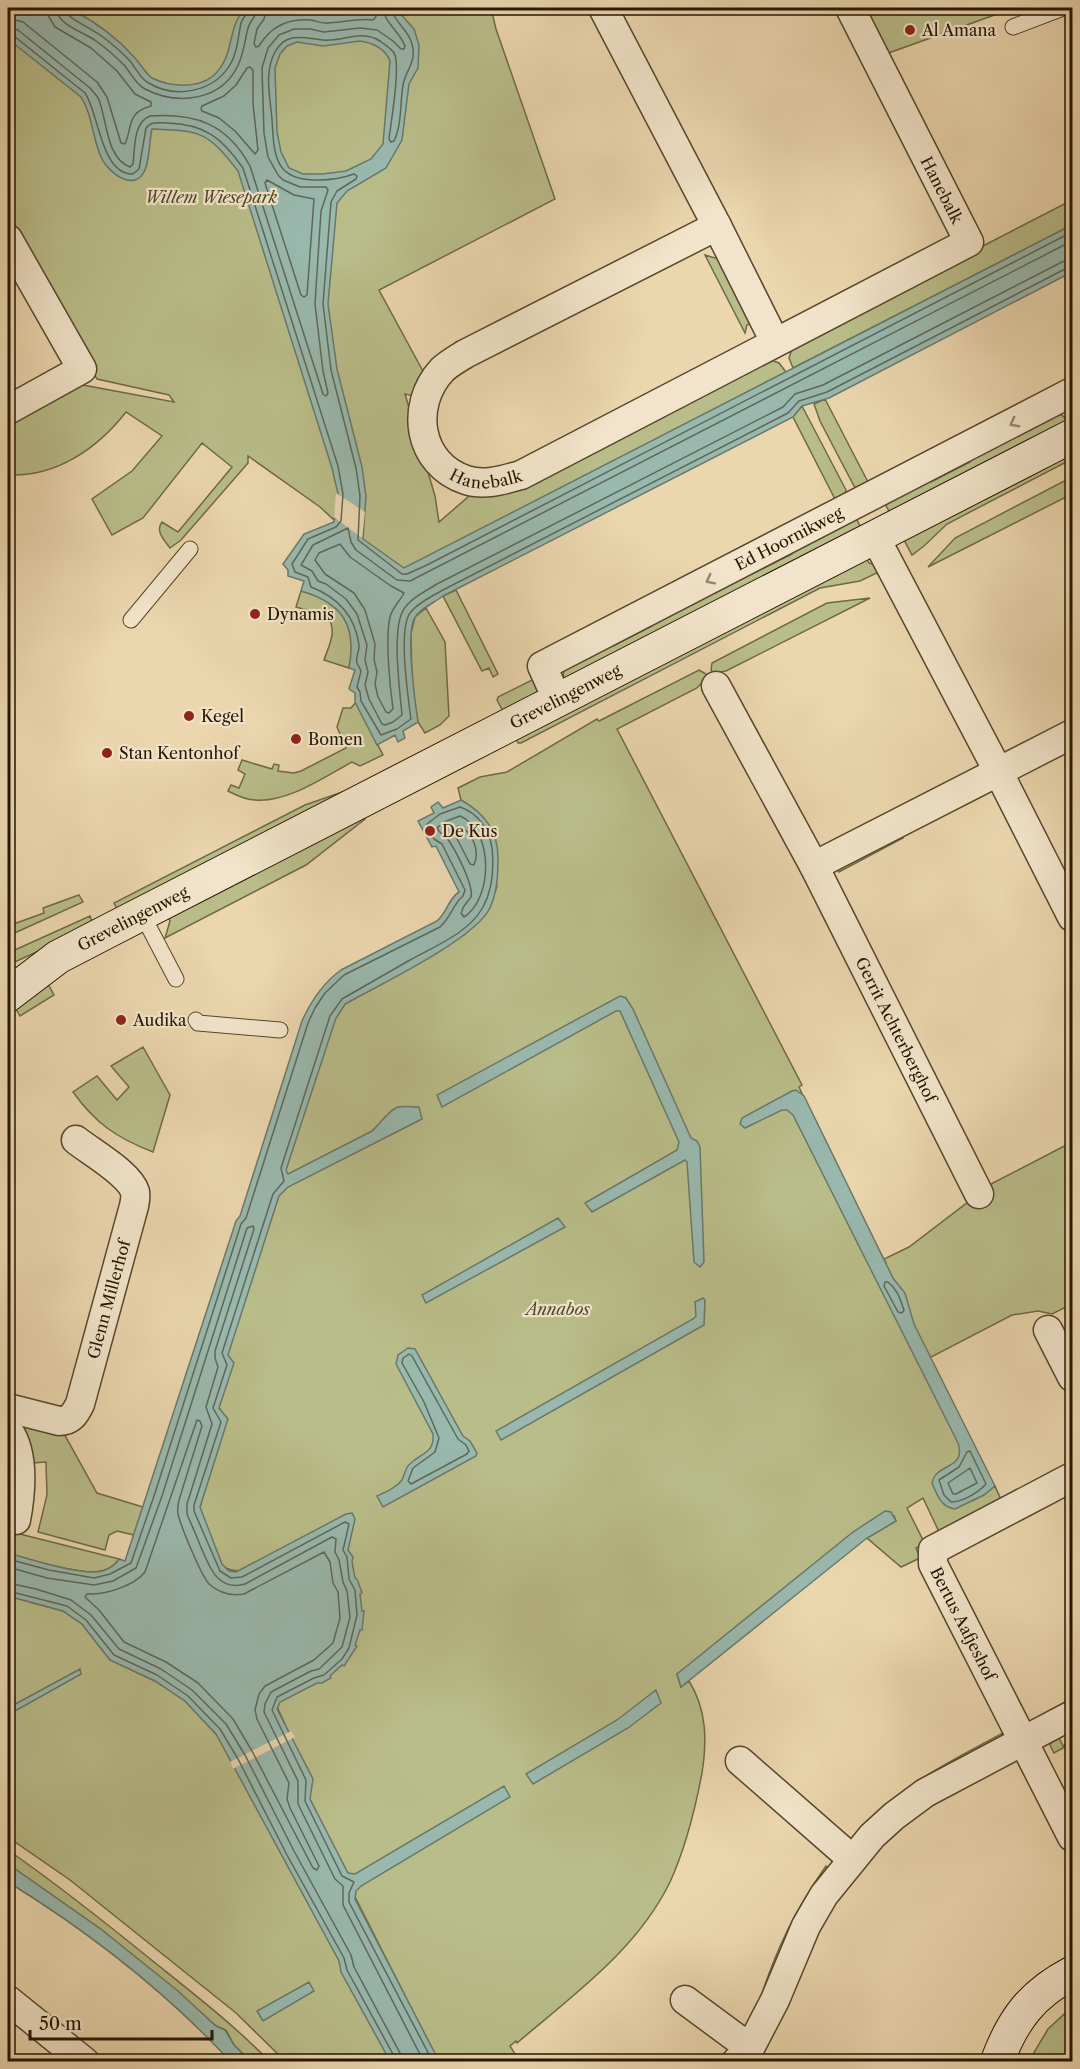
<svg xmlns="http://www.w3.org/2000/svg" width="1080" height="2069" font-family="'Libre Caslon Text',serif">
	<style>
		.green { fill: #b9bd89; stroke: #6e6a45; stroke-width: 1.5 }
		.water { fill: #99b9af; stroke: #6a7869; stroke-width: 1.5; fill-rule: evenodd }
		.pier { fill: #ebd6ae }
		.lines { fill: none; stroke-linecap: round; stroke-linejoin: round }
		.shore { stroke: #5e6858; stroke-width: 1.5 }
		.lane-casing { stroke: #56462c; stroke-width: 17 }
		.street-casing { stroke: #56462c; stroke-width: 31 }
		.secondary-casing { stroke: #241601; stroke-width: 35 }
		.lane { stroke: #f2e4ca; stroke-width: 15 }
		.street { stroke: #f2e4ca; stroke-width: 28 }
		.secondary { stroke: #f2e4ca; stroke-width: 33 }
		.oneway { stroke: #958770 }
		.poi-dot { fill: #8f2418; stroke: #f2e4ca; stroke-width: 2 }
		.labels { text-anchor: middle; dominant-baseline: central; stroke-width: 4.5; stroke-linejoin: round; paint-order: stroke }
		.poi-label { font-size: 16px; fill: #241601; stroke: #f2e4ca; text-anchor: start }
		.street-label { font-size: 16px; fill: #241601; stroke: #f2e4ca }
		.park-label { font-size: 16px; font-style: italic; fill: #51482a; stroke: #f2e4ca }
	</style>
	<rect width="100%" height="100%" fill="#ebd6ae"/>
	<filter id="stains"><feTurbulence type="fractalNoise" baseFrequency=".00333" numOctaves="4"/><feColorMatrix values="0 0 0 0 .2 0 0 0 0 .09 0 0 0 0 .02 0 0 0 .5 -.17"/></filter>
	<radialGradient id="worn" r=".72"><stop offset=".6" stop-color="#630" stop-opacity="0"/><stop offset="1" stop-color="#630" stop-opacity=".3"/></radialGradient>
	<!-- green -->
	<path class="green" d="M8,8H491L496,29L555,199L379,290L425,375L414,396L405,394L435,496L439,522L475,491L771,360L779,363L786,372L444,549L415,595L320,507L248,456V463L181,540L170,548C164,540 155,531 162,522L178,532L232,467L202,443L143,518L112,535L92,499L132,471L162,436L126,412C97,449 56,477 8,475V419L78,377L83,385L174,402L169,395L97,379L8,224Z
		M858,8H1014L883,55Z
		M1072,200V225L793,368L789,358L792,349L981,247Z
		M705,255L715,258L721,255L756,321L747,325L745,333Z
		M825,399L869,484L856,488L854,486L820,421L814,404Z
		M802,406L846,490L845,496L836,501L793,417Z
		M1058,413L1072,422L891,515L883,500L923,479L931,482L970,462L973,453Z
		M1072,451V459L947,524L924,546L912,555L903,538Z
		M1072,477V494L928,567L955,538Z
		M854,514L862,530L563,681L564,668L604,643L613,646L652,626L655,617L746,570L754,573L792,554L795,545Z
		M866,557L869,563L881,567L883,570L860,581L820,588L521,743H518L516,738Z
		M456,590L498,674L493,677L489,668L482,671L443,596Z
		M301,591C343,602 358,626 349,668L324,660C329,645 338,631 327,616L296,607Z
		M870,598L726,671L713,673L711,670L712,663L827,603Z
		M426,608L445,642L449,716L440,725L425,733L418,722L412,689L411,633L415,617Z
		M699,670L706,674L707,677L697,688L617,729L802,1085L799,1087L803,1096L804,1113L886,1263L884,1259L909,1247L993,1183L1072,1142V1304L1052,1314L1038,1311L1012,1315L929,1358L976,1466L974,1500L995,1486L1003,1504L941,1536L923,1498L907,1508L925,1544L916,1548L920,1558L901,1567L867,1538L896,1521L894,1516L677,1674L681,1687L689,1681C707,1710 707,1741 702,1773C695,1810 686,1847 670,1882C637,1950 573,1995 517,2043L516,2041L510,2046L520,2062L511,2061L505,2054L493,2061H438L304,1796L310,1780L275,1702L269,1556C245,1569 242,1578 215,1563L200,1508L223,1414L219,1408L216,1373L329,1020L338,1015L345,1004L464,935L489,909L497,886L466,803L461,800L458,788L480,777L507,772L597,719L599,721Z
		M538,677L547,693L504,713L497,700L498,697Z
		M356,702L383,755L360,766L352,762C324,777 287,803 255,800C245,800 236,795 228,791L231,785L239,788L245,774L238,770L242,760L272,769L274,764L279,765L278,771L294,773L301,771L346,748L337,727L343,708H351Z
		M351,789L119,913L114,903L305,805Z
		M363,816L365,819L306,865L165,938L170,921L168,916Z
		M900,833L903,838L839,872L836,866Z
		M79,895L83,902L8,936V932L10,931L8,926L44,913L43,908Z
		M90,916L94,926L8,965V953Z
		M47,982L54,995L20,1016L12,1002Z
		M143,1047L170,1095L153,1152C117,1138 96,1124 73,1092L97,1076L117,1100L129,1087L111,1066Z
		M17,1425L63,1432L97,1493L143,1507L134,1535L117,1531L109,1535L105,1550L38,1532L47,1495L46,1462L32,1463Z
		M8,1531L119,1559C114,1567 104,1572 95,1572C70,1572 32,1560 8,1553Z
		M8,1596L63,1611L82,1624L110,1660L155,1681L185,1701L216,1734L261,1793L399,2061H285L236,2013L70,1880L8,1837Z
		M1056,1732L1063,1746L1072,1741V1743L1054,1753L1049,1743Z
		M1003,1733L1000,1743L861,1828C900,1786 952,1760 1003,1733Z
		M8,1850C58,1885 106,1923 154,1962C194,1994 234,2025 269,2061H250L234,2045L226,2030L216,2026L102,1930L8,1864Z
		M826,1866L831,1870L760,1999C777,1948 795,1910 826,1866Z
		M1072,2007V2061H1029L1048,2029Z"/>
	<!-- water -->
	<path class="water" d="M8,8C29,8 56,3 76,12C97,23 118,39 134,57C140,63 145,73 152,78C170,87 197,89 213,76C236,56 226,26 246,8H395L414,29L419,45L418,68L409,84L402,140L386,168L347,191L337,203L328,304L337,369L362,467L366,496L363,539L404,568L1072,225V272L829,398L802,406L793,417L443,596C434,603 419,609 414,619C406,635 415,703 418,722L403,731L405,738L398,742L395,735L377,745L355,702V693L349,689L355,670L349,668C357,626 343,603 301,591L304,581L288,576V570L283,564L304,534L334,522L338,494L332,468L238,171C207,131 201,131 152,129C149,142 150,158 145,170C135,193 109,173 102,159C92,139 93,115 81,97L8,39ZM360,41C373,43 385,48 390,61L383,144L371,159L346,171L323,174H303L289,168L281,152L277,132L275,68L280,54L287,46L297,42L323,46Z
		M461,800C484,813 498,830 498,858C498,876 497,892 490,908C474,940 379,985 345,1004L336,1018L286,1170L288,1174L372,1131C379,1125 390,1109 398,1107C404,1106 412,1107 419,1107L422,1119L288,1187L279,1196L228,1355L234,1363L219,1408L228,1419L200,1507L222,1564L229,1571L236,1572L346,1514L352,1513L355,1519L348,1550L353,1557L352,1562L355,1578L357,1579L362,1593L360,1594L362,1611H364L362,1630H360L355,1645L357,1646L344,1666L342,1665L330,1676L331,1678L322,1683H317L280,1702L277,1709L313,1779L310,1799L348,1873L355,1874L504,1786L510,1797L361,1886L356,1891L355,1899L439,2061H390L341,1972L339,1961L216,1734L185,1701L155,1681L110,1660L82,1624L63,1611L8,1596V1553C32,1560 70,1572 95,1572C104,1572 114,1567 119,1559L125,1561L236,1221L240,1216L302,1021C311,1001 323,983 341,970L437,921C448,911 448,899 459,892L436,846L432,847L418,821L434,813L431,807L438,802L443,808Z
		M620,996L626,998L633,1009L691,1138L697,1141L700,1147L704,1262L700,1267L694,1262L687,1162L685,1160L592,1212L585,1203L677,1150L679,1142L620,1011H616L442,1107L437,1095Z
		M796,1090L804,1096L893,1278L905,1293L914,1324L995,1486L984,1495L955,1509C941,1507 937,1495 932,1483C935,1463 967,1470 958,1443L793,1115L787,1110H782L745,1128L740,1124L742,1118L792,1091Z
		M558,1218L565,1227L426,1303L422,1295Z
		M703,1298L705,1300L704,1325L501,1440L496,1431L693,1319L696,1316L695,1302Z
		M408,1348L415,1349L463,1436L470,1441L477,1453L476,1456L383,1507L377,1496C386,1492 396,1488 402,1480C405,1474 405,1467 411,1463C422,1453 435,1452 433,1434L396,1364L398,1355Z
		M885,1511L891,1512L896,1521L867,1538L681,1687L677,1674L853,1532Z
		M80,1669L81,1674L8,1715V1708Z
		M656,1690L661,1703L628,1728L533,1784L526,1774L617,1720Z
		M8,1864L102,1930L178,1991L216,2026L225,2030L234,2045L250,2061H230C165,1991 89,1932 8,1882Z
		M309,1982L314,1991L263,2021L257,2011Z"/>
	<!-- pier -->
	<path class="pier" d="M336,493L365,512L362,538L334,517Z
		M291,1731L295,1737L233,1769L230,1762Z"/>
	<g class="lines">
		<!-- shore -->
		<path class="shore" d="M56,8C57,25 84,32 96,41C106,48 116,57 124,65C131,73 136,85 145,89C178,106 223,101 239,63C244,52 245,39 248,28C250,20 257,17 257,8
			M64,8C65,18 93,29 103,37C112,44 122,52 130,61C135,67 140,78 147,82C175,100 215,92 231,63C238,51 238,36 241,23C243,16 249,14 249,8
			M266,8L264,19L257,29L254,44L256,47L259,46C271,26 288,18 311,20C316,21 321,23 325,23C342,23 356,18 373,20L376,17L374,8
			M391,8C393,21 409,30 412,44C417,62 406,69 403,85C400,102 402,125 394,141L391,142L389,139C391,122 401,65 394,53C391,48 385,45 380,41C361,29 343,42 323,40C304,38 286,31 275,52C264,72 270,97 272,119C274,155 274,181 318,180C330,180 343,178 354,174L357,176L356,179L337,191L331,202L323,304L331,370L356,468L360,496L358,540L402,574H407L427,565L1072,232
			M8,18L23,22L97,82L107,97L121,143L125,144C133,126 126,113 151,106V102L135,94L117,71L91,48L55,27L49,17L47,8
			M8,27L18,30L90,88C93,92 97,95 99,100C107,120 106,158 130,167L133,164C135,149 133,122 150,116C196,113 227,124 250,166L323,394L326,396L328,393L323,371L315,304L321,211L328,190L326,187H300L283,180L278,175L268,157L264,133L262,68L268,48L279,35L294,29H310L324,32L360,28L377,30L393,41L401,49H404L405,46C400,32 384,22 383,8
			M8,34L14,36L85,93C99,113 101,175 133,174L139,169L146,128C151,121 158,123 167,123C205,124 222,138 243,168L338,466L343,494L341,521L336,527L308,539L292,564L295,572L308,577L311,587C337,597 355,615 359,645C360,650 355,658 357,663C358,666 360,668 361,671L357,687L360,692L361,701L381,735L397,729L411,719C408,696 398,630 410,613C417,603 431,597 441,591L788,413L799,401L827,392L1065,269L1072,267
			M250,67L253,70V104L258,150L255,154L235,131L219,118L202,111L201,109L202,106L224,96L236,85L247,68Z
			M267,180L294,195L314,199L307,295L304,297L301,295L265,183Z
			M1072,241L410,581L397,580L356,550L351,542L348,528L313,545L301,565L312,571L318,581L326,584L346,599L357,614L367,645L365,660L368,672L365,685L369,699L382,724L385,725L393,722L402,715C400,691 391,628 404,609C411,598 426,591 437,584L783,407L795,394L823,385L1062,262L1072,259
			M340,544L350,557L391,586L404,593C400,601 392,608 390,617C385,639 390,687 393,709L389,713L386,712L378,697L375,684L377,672L374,659L375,644L365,610L354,593L325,574L315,560L319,553Z
			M460,816C494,830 493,899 464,917L461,913L464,906L471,897C474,885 455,849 447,838C443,834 440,834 437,828L444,822Z
			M459,826C473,832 480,851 474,865L470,864L453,831L454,828Z
			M885,1282H888C898,1290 900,1299 904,1310L902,1313L898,1312L884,1286Z
			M409,1354L412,1356L458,1439L466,1445L469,1451L467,1454L411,1484L408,1481L413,1468L435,1452L439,1438L424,1402L402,1363L403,1358Z
			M197,1420L200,1421L202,1426L179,1500C178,1505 177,1509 178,1514C181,1527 201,1575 209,1584C219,1593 232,1596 244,1594L324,1552L330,1562L333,1583L338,1592L340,1618L333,1643L314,1660L265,1686L259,1694L255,1710L257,1719L289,1783L287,1799L290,1808L319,1866L317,1870L313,1868L252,1751L233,1719L198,1683L166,1662L124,1642L99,1610L85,1597L87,1594C105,1595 134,1586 145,1572Z
			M970,1451L986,1484C978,1493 962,1502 951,1502L944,1495L939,1480L959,1467L967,1452Z
			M970,1468L977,1483L956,1494H953L948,1483Z
			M8,1559L49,1570L94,1578L110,1574L131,1563L155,1493L241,1224L246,1218L308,1023L315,1008L325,993L344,975L440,927C452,916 453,904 463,896L465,890L442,844L434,839L427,824L440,814L460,807C478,813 489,829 492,848C494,868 493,889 483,907C469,933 435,946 410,960C387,973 365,986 342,999L330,1016L281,1168L284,1181L273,1194L222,1353L227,1365L213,1408L221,1422L194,1505V1511L220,1571L231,1578L242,1577L345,1522L349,1524L343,1550L347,1557L349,1579L355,1590L357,1615L349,1648L342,1659L324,1675L314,1678L277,1697L272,1710L306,1780L305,1801L342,1876L354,1882L349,1893V1902L433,2062
			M8,1567L47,1578L94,1585L113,1581L136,1568L162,1496L247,1228L253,1226L254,1229L215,1351V1358L218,1367L206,1407L212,1424L187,1504V1514C191,1524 196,1534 200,1545C209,1566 217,1592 245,1584L332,1537L336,1539L335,1552L339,1560L343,1582L347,1591L350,1617L342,1647L319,1669L311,1671L271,1692L265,1704L264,1712L298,1781V1804L335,1879L343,1886V1905L424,2062
			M8,1583L36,1589L71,1600L91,1615L119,1649L161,1669L192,1690L226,1724L245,1755L294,1851L351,1955L354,1967L400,2053L402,2062
			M8,1591L67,1606L86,1620L114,1655L157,1675L188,1696L220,1729L238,1759L287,1855L344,1958L347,1970L394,2056V2062"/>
		<!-- lane casing -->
		<g class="lane-casing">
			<path id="lane" d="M1013,27L1063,8
				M131,620L190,549
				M142,914L176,979
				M196,1020L198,1023L280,1030"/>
		</g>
		<!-- street casing -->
		<g class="street-casing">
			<g id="street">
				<path d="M603,8L717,226L775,342"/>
				<path id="s1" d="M717,226L465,354C457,359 448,364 442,370C409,406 418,464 466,480C484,486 503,480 521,475L969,242L850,8"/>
				<path d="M8,239L82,369L8,410"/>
				<path d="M875,537L999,773L1072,917"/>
				<path id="s2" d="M716,686L814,866L979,1194"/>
				<path id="s3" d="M557,699L542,666L1072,392"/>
				<path d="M814,866L1072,734"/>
				<path d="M1048,1330L1072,1377"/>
				<path id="s4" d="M8,1408L59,1421C71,1421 75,1414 80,1404L134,1206C135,1201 136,1197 135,1192C130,1174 91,1152 76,1140"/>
				<path d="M8,1430C25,1453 21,1493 16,1520"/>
				<path id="s5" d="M1072,1477L933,1550V1564L1072,1837"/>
				<path d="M740,1761L852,1859"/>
				<path d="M8,2000L85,2062"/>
				<path d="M685,2000L750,2048"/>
				<path d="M736,2062L750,2048L775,2000L806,1926L824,1895L872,1836L894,1816L925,1793L1072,1715"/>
			</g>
		</g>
		<!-- secondary casing -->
		<g class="secondary-casing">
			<g id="secondary">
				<path id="s6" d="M8,995L58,957L112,929L1072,436"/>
				<path d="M997,2062C1013,2019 1032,1994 1072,1973"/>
			</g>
		</g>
		<!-- lane -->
		<use href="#lane" class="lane"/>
		<!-- street -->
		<use href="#street" class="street"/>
		<!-- secondary -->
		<use href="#secondary" class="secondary"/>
	</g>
	<!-- one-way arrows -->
	<defs><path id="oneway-chevron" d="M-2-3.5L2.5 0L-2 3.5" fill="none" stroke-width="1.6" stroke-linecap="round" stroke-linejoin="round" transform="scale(1.5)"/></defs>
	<g class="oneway">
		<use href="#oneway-chevron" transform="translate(1014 423) rotate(152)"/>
		<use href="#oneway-chevron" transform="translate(710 580) rotate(153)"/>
	</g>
	<!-- markers -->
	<g class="poi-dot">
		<circle cx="910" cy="30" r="6"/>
		<circle cx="255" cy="614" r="6"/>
		<circle cx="189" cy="716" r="6"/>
		<circle cx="296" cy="739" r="6"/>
		<circle cx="107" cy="753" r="6"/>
		<circle cx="430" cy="831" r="6"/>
		<circle cx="121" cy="1020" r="6"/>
	</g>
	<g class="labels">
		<!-- poi labels -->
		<g class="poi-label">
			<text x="922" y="30">Al Amana</text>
			<text x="267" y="614">Dynamis</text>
			<text x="201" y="716">Kegel</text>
			<text x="308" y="739">Bomen</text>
			<text x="119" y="753">Stan Kentonhof</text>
			<text x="442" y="831">De Kus</text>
			<text x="133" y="1020">Audika</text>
		</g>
		<!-- street labels -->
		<g class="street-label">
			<text transform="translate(942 190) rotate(63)">Hanebalk</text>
			<text stroke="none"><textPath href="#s1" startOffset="465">Hanebalk</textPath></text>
			<text stroke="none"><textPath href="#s3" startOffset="314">Ed Hoornikweg</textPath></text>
			<text stroke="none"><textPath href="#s6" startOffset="633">Grevelingenweg</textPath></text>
			<text stroke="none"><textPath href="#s6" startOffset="147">Grevelingenweg</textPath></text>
			<text stroke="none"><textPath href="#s2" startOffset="388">Gerrit Achterberghof</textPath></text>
			<text stroke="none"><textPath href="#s4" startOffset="190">Glenn Millerhof</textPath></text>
			<text stroke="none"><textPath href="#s5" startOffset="238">Bertus Aafjeshof</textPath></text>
		</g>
		<!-- park labels -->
		<g class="park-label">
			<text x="211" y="197">Willem Wiesepark</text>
			<text x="558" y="1309">Annabos</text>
		</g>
	</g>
	<!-- margin -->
	<rect width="1080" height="2069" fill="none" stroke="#ebd6ae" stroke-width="30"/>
	<rect x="9" y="9" width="1062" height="2051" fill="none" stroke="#241601" stroke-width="3"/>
	<rect x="15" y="15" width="1050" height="2039" fill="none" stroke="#241601" stroke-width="1.5"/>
	<!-- scale -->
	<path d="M30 2030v9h182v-9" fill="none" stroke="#241601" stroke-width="3"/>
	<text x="39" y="2030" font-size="18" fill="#241601" stroke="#f2e4ca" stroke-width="4.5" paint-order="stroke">50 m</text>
	<rect width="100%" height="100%" filter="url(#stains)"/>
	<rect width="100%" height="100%" fill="url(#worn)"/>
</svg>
